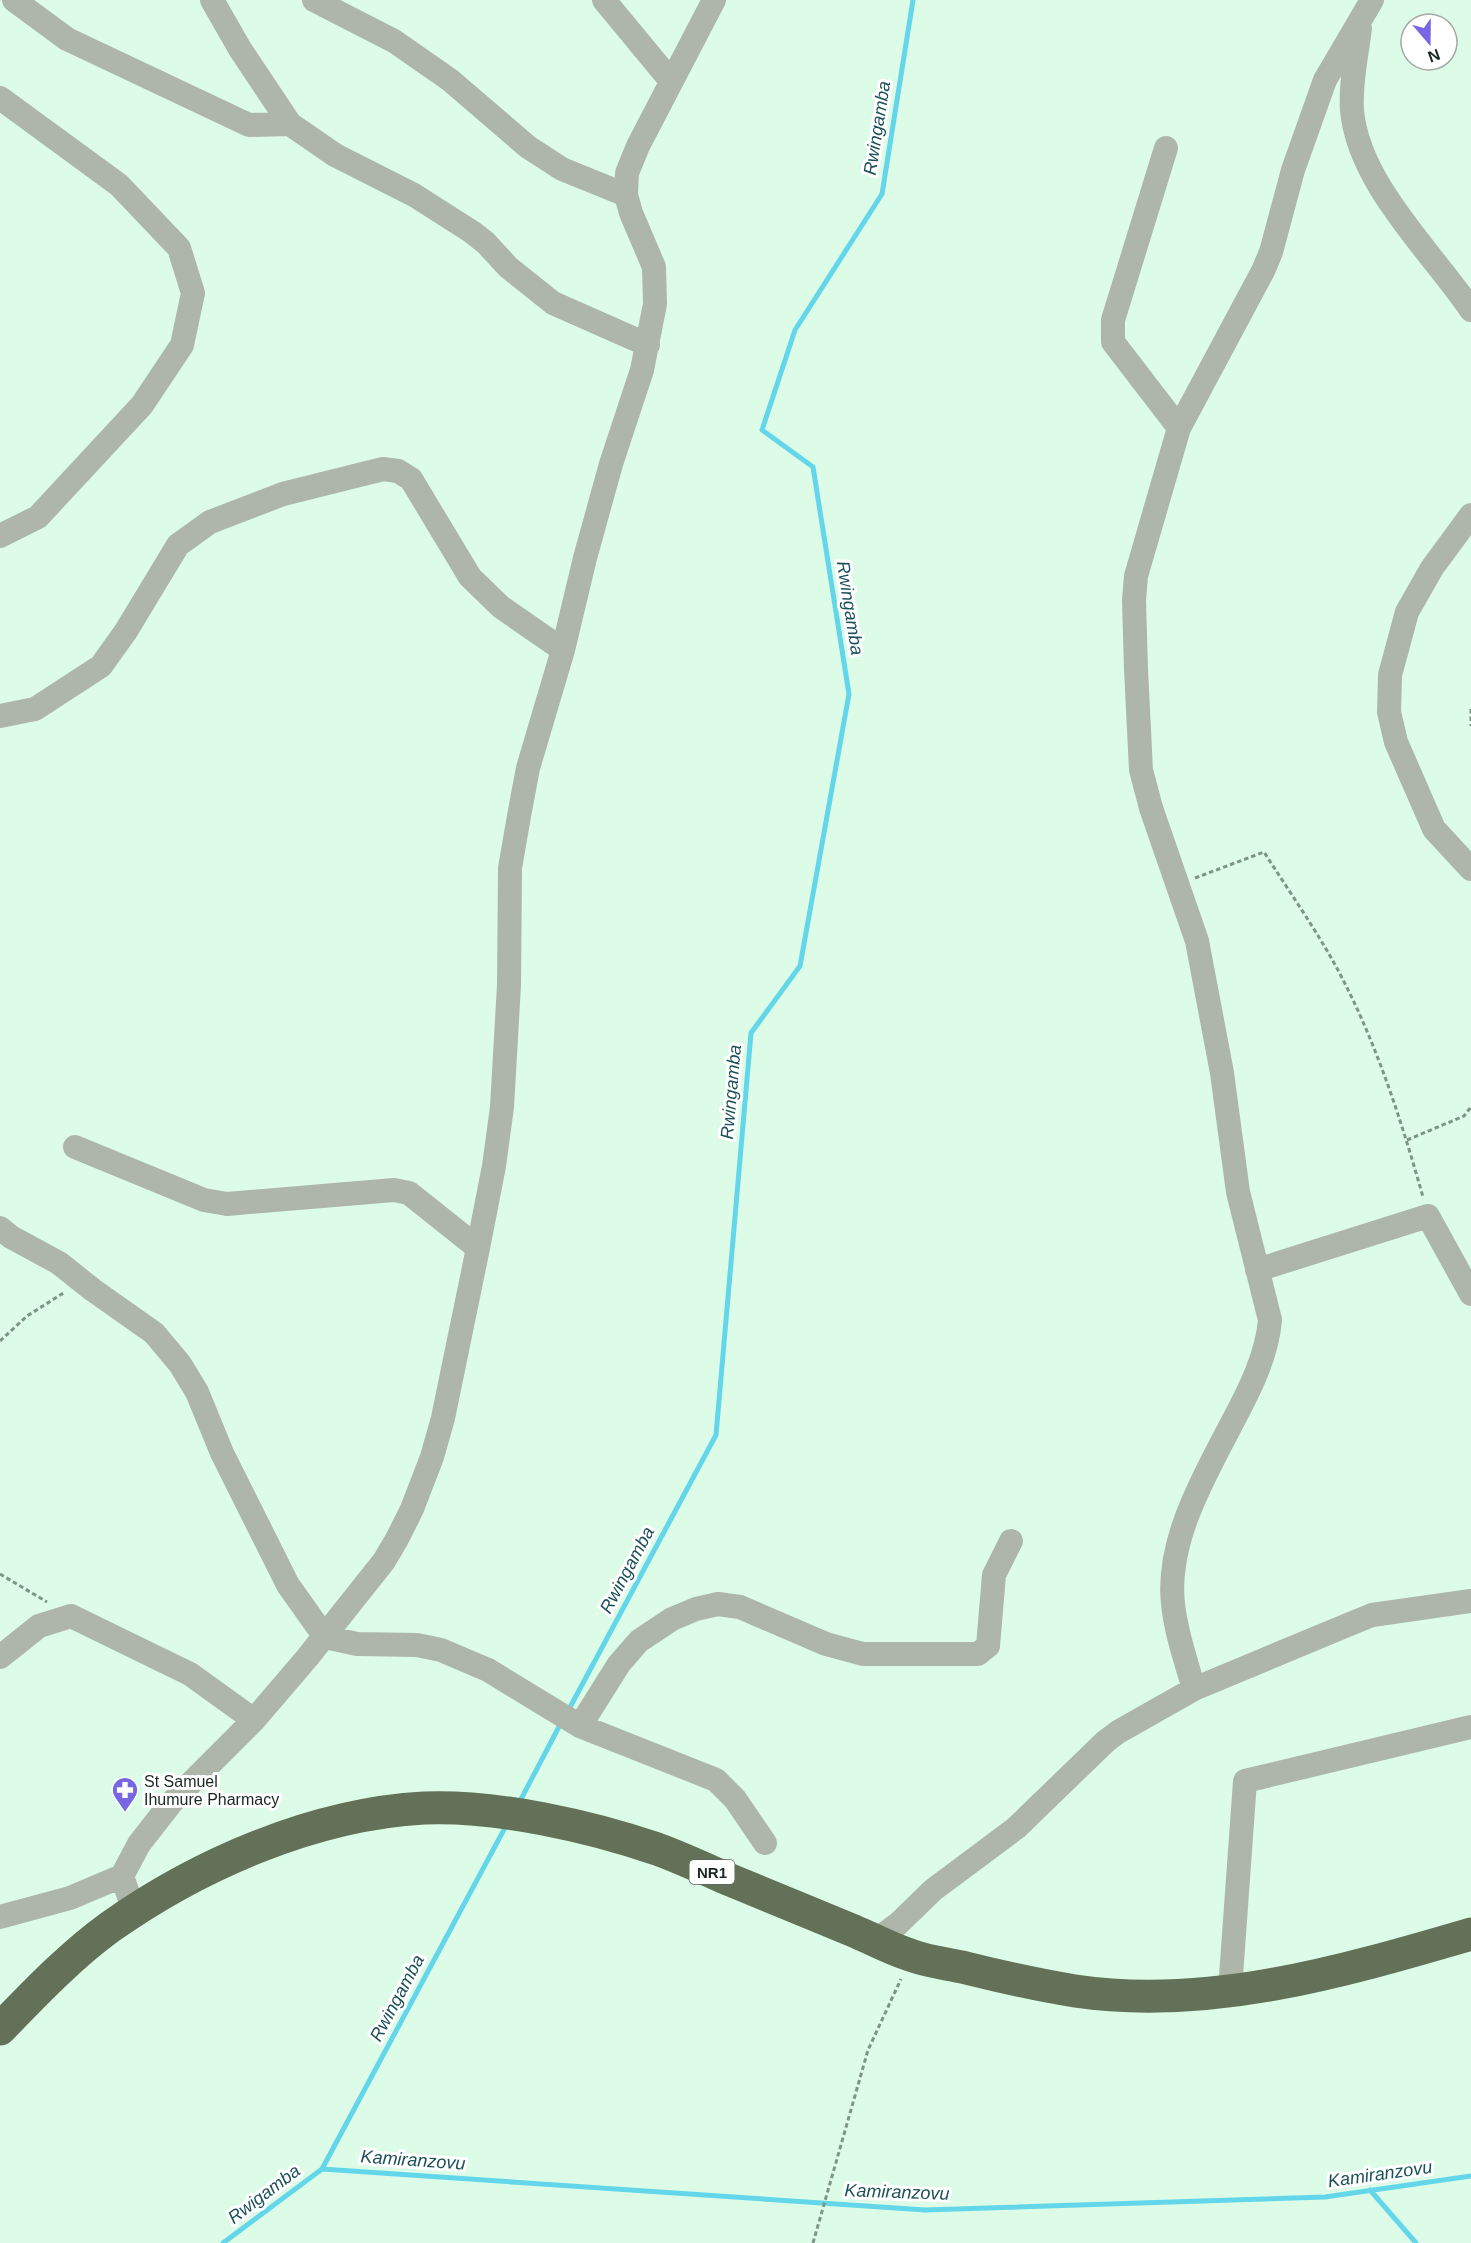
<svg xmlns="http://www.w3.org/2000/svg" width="1471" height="2243" font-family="Helvetica,sans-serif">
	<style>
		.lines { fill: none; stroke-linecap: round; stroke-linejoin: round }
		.stream { stroke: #63d7e9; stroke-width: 5 }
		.path { stroke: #7e9486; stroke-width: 3; stroke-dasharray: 4.5 3; stroke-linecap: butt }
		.minor { stroke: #aeb6a9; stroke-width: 24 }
		.highway { stroke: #627157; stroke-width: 33 }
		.labels { text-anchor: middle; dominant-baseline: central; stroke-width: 6; stroke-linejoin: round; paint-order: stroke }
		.shield { fill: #fff; stroke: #5f6863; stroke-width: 1.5 }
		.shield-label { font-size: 15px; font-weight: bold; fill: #1b2720 }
		.poi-label { font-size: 16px; fill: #1b2720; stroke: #fff; text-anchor: start }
		.water-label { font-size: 18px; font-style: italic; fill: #1d5058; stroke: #fff }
	</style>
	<rect width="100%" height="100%" fill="#dcfce8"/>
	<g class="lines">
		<!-- stream -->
		<path class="stream" d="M568,1711L716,1435L751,1033L800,966L849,694L813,467L762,430L795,330L882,194L913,0
			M519,1803L562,1721
			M322,2169L925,2210L1325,2197L1471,2176
			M1370,2190L1416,2243
			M223,2243L322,2169L507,1824"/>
		<!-- path -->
		<path class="path" d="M1471,709V726
			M1195,878L1264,852C1287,888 1312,924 1333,961C1374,1035 1400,1116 1423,1197
			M1407,1140L1464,1116L1471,1107
			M0,1341L27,1316L65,1292
			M0,1574L47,1602
			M813,2243L868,2050L901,1979"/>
		<!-- minor -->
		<path class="minor" d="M14,0L67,39L249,125L290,124
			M212,0L240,49L290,124L335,155L414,195L472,232L486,243L508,267L553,303L648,345
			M314,0L394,41L450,80L528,147L562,169L626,195
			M604,0L671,81
			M1360,28C1357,55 1350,82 1352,110C1358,183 1431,251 1471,310
			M0,98L119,185L179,248L193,293L182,345L142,405L38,517L0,536
			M1166,148L1113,320V342L1179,428
			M1471,515L1432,568L1407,612L1390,675L1389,712L1396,742L1434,829L1471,869
			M0,716L35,709L101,666L126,631L178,545L210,522L283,494L383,469L398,471L411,479L470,577L501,607L563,650
			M75,1147L204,1200L227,1204L394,1190L409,1193L478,1248
			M0,1228L11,1237L59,1263L93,1290L154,1333L180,1364L197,1392L222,1453L288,1585L325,1637L357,1644L417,1645L441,1650L488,1670L580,1726L716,1780L735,1799L765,1843
			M1257,1270L1428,1216L1471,1294
			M0,1657L39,1626L71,1616L190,1674L254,1720
			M1194,1689C1186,1661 1176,1633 1173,1604C1166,1541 1204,1477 1232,1423C1249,1391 1267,1356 1270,1320L1238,1192L1222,1073L1197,941L1151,808L1141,770L1136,669L1134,600L1136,576L1179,428L1263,271L1271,252L1293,170L1325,80L1372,0
			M580,1726L619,1664L639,1641L672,1619L696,1609L718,1604L740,1607L826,1644L863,1654H978L988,1646L994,1575L1011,1541
			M134,1911L122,1876L139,1844L171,1803L254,1720L307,1658L384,1561L397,1539L412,1509L432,1457L443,1418L478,1248L494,1166L502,1107L509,985L510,868L519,816L528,768L563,650L585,558L611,464L642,370L655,304L654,267L631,213L626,195L627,173L638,146L714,0
			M0,1917L70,1898L122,1876
			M876,1940L898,1924L933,1890L1016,1828L1106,1741L1118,1732L1194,1689L1350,1624L1372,1615L1471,1601
			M1230,1990L1245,1781L1471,1727"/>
		<!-- highway -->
		<path class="highway" d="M0,2029C34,1994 70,1956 110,1927C199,1864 314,1814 424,1808C497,1805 589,1826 657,1849C679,1857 701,1867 723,1877C767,1895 810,1913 854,1931C873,1939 893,1950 913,1956C930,1962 949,1964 966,1968C1002,1977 1038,1985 1075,1991C1209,2011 1344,1971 1471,1934"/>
	</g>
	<!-- icons -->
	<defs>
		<g id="pharmacy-pin" transform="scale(1.35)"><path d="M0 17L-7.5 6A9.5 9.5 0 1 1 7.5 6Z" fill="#7767e2" stroke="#fff"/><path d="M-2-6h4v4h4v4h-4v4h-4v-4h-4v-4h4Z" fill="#fff"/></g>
	</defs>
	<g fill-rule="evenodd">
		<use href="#pharmacy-pin" x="125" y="1790"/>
	</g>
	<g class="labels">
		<!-- shield labels -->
		<rect class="shield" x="689.5" y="1860" width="45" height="24" rx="4.5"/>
		<g class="shield-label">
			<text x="712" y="1872">NR1</text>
		</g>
		<!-- poi labels -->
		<g class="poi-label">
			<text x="144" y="1781">St Samuel<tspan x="144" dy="18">Ihumure Pharmacy</tspan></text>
		</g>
		<!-- water labels -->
		<g class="water-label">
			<text transform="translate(877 128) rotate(-81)">Rwingamba</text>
			<text transform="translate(850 608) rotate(81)">Rwingamba</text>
			<text transform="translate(731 1092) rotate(-85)">Rwingamba</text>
			<text transform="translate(627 1570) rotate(-62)">Rwingamba</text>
			<text transform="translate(397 1998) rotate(-62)">Rwingamba</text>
			<text transform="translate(413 2160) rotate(4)">Kamiranzovu</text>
			<text transform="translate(1380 2174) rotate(-8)">Kamiranzovu</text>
			<text transform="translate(897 2192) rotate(2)">Kamiranzovu</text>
			<text transform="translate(264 2194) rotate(-37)">Rwigamba</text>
		</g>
	</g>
	<!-- north arrow -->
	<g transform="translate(1429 42) rotate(160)"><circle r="28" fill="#ffffff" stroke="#a4a9a6" stroke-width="1.5"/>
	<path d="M0-4.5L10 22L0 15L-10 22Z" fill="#7767e2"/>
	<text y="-9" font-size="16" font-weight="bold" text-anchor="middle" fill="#1b2720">N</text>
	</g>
</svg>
